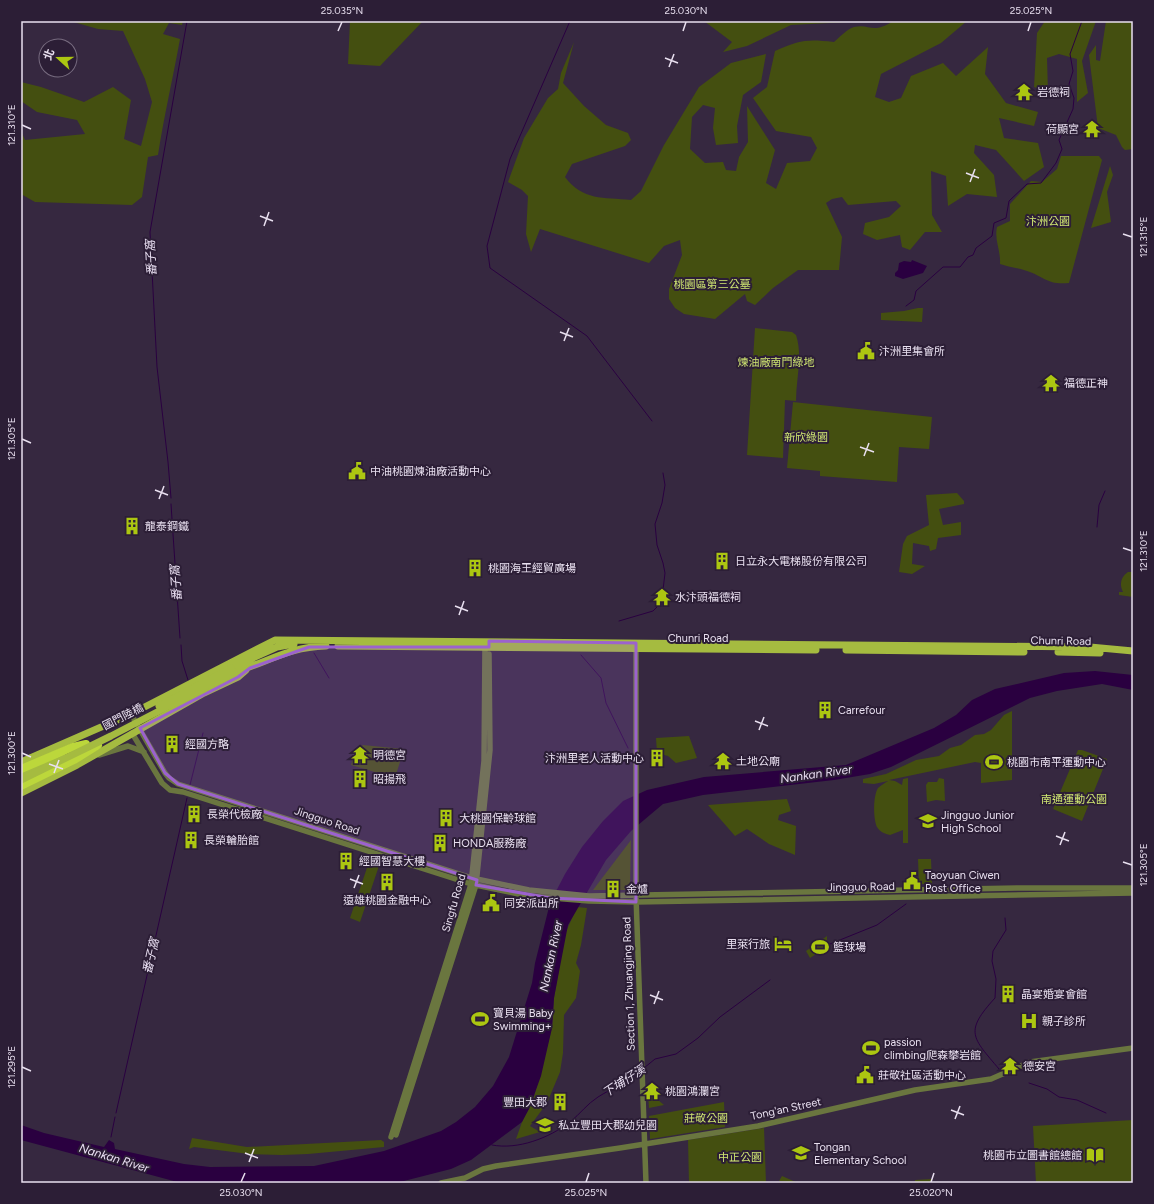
<svg xmlns="http://www.w3.org/2000/svg" width="1154" height="1204" font-family="Figtree,'Noto Sans TC',sans-serif">
	<style>
		.green { fill: #444f10 }
		.water { fill: #2a0040 }
		.lines { fill: none; stroke-linecap: round; stroke-linejoin: round }
		.stream { stroke: #2a0040; stroke-width: 1 }
		.minor { stroke: #6a763f; stroke-width: 5.5 }
		.major { stroke: #a5bb40; stroke-width: 7 }
		.highway { stroke: #bcd73b; stroke-width: 8 }
		.major-bridge { stroke: #a5bb40; stroke-width: 7 }
		.marked { fill: #9c62ce; fill-opacity: 0.2; stroke: #9c62ce; stroke-width: 3; stroke-linejoin: round }
		.ticks { fill: none; stroke: #e9e0f0; stroke-width: 1.5 }
		.labels { text-anchor: middle; dominant-baseline: central; stroke-width: 4; stroke-linejoin: round; paint-order: stroke }
		.poi-label { font-size: 11px; fill: #e9e0f0; stroke: #2c1e36; text-anchor: start }
		.park-label { font-size: 11px; fill: #d0e772; stroke: #2c1e36 }
		.street-label { font-size: 11px; fill: #e9e0f0; stroke: #2c1e36 }
		.water-label { font-size: 12px; font-style: italic; fill: #eae0f3; stroke: #2c1e36 }
		.neatline { fill: none; stroke: #e9e0f0; stroke-width: 1.5 }
		.ticks-label { font-size: 10px; text-anchor: middle; fill: #e9e0f0 }
	</style>
	<rect width="100%" height="100%" fill="#362840"/>
	<!-- green -->
	<path class="green" d="M70,21H183L182,25L169,23L163,34L180,39C173,78 164,116 158,155L148,157L142,197L132,205L35,202L21,194V131L25,140L85,134L77,120L37,112L21,101V82L41,87L84,102L113,87L131,100L124,139L141,146L152,102L145,79L123,31L98,29Z
		M350,21H423L380,66L348,64Z
		M704,21H869L791,25L747,46L723,52L732,42Z
		M893,21H967L941,43L881,74L875,97L889,102L901,98L911,76L943,63L956,76L988,47L985,74L1006,103L1038,112L1034,126L999,118L1004,138L1038,143L1044,167L1024,181L996,150L975,145L974,153L994,175L997,197L967,194L948,206L946,176L931,171L932,215L942,232H925L910,250L902,247L900,235L877,240L863,234L865,223L889,217L901,206L896,201L848,205L842,197L832,199L826,203L842,237L839,270H798L773,288L755,305L747,301L745,294L715,319L684,314L675,308L669,299V289L682,255L680,240L664,246L649,263L540,229L531,252L526,234L528,196L522,190L508,182L524,138L548,98L558,89L561,73L574,42L563,83L584,106L606,125L628,133L631,140L625,146L572,164L565,177C583,201 603,197 631,200L641,191L664,145L699,87L731,63L766,54L761,82L743,95L737,126L738,143L716,145L713,128L715,108L703,105L692,117L690,149L705,163L723,162L726,170L736,171L739,157L748,142L747,106L775,150L766,183L776,189L787,163L810,161L817,148L811,137L776,131L753,98L767,87L775,51C801,40 806,39 834,42C840,37 847,29 854,27C870,23 872,35 893,21Z
		M1045,21H1096L1082,61L1088,93L1077,102V59L1059,54L1047,58L1048,92L1034,87L1037,33Z
		M1106,21H1133V149L1125,150L1122,147L1116,135L1098,128L1089,55L1096,45V60L1100,61Z
		M1061,156H1099L1102,160L1069,283C1047,285 1045,277 1027,271C1018,268 1008,267 1000,264C1001,251 994,240 997,227L1010,221V204L1031,181L1042,182L1057,169Z
		M1110,166L1113,175L1107,192L1111,222L1091,228Z
		M918,308H923L922,322L881,320V313L904,311Z
		M755,328L792,332L796,335C803,356 796,379 796,401L785,400L783,458L747,455Z
		M793,402L932,417L929,449L899,447L897,482L820,476V471L787,468Z
		M957,493L964,501V504L939,509L943,525L961,522V535L938,538L936,549L930,551L929,546L913,543L912,564L925,566L912,574L899,572L903,544L907,536L929,525L926,495Z
		M1128,572H1133V597L1119,595V592H1123C1119,584 1121,577 1128,572Z
		M1012,711V780L981,783V763L975,762L889,780L895,781L902,785L903,779L908,778V843H903V830L890,835C885,834 880,832 877,827C873,818 873,796 878,788C881,785 885,783 888,781L874,784L863,783V779L886,774L916,760L939,756L950,748L961,745L975,735L984,734L991,730L1004,715Z
		M689,736L697,758L676,763L668,756L657,753L656,738Z
		M363,745L404,749L395,778L351,765L356,750Z
		M1078,750H1082L1107,759L1082,821L1053,809Z
		M939,778L944,779L945,801L936,800L927,802L926,785L928,782H937Z
		M787,799L791,811L779,815L778,820L796,826L795,855L769,844L747,829L735,836L708,805Z
		M631,840L630,890H593Z
		M371,856L381,860L360,922L350,918Z
		M918,859H931L932,884H919Z
		M577,907L587,908L581,945L576,963L580,971L576,998L564,1015L563,1053L560,1072L547,1103L530,1126L540,1132L516,1139L522,1122L534,1097L552,1028L554,998L565,934Z
		M827,936V947L810,958L806,951Z
		M654,1093L658,1100L664,1105L649,1108L648,1094Z
		M724,1102L725,1127L650,1139L649,1116Z
		M1133,1120V1183H1036L1033,1126Z
		M764,1128L766,1183H689L688,1140Z
		M192,1138L247,1147L381,1140L384,1142V1147L308,1154L282,1155L249,1154L194,1147L189,1149Z
		M782,1176L798,1183L779,1181Z
		M932,1179V1183H915V1180Z"/>
	<!-- water -->
	<path class="water" d="M912,260L927,266L923,273L903,279L895,276V273L898,270L899,263L904,261L911,262Z
		M1095,671L1133,675V690L1102,684L1057,691L1030,698L891,767L870,774L834,780L703,795L663,804L631,831L606,860L568,925L554,998L552,1028L541,1076L529,1109L522,1122L471,1160L451,1169L396,1183H181L21,1140V1125L44,1133L104,1147L109,1140L114,1143L115,1149L184,1164L210,1167L314,1166L384,1151L441,1131L456,1122L475,1107L493,1086L509,1057L532,983L535,963L550,903L565,874L582,847L603,821L623,801L647,790L704,777L846,765L934,728L956,715L972,700L995,689L1064,673Z"/>
	<g class="lines">
		<!-- stream -->
		<path class="stream" d="M570,21L510,159L487,246L490,268L587,336L652,421
			M906,306L914,300L916,291L943,267H960L968,257L973,255L976,248L992,236L994,223L1006,218L1009,201L1027,184L1041,183L1056,163L1062,149L1059,140L1073,109L1074,98L1069,84L1073,71L1070,54L1082,21
			M171,498L168,462L157,367L150,232L187,21
			M171,504L180,638
			M1097,527L1099,505L1105,491
			M663,590L665,573L663,563L657,545L655,524L662,503L665,485L663,473
			M619,621L653,611L659,605
			M181,645L182,661L188,680
			M314,653L329,678
			M581,655L601,678L606,703L628,748
			M190,785L203,733
			M830,944L877,925L906,904
			M644,1068L655,1059L676,1054L698,1038L720,1017L770,980
			M999,1069C972,1037 964,1032 995,998L996,979L992,961L993,951L1006,930L1005,918
			M1029,1083L1047,1089L1059,1097L1077,1100L1106,1113
			M116,1113L187,798
			M111,1137L115,1117
			M492,1145C518,1150 549,1138 570,1122C580,1114 587,1104 598,1097C612,1088 627,1083 640,1072"/>
		<!-- minor -->
		<path class="minor" d="M636,646V896L646,1183
			M131,714L165,773L169,778L178,784L472,878L529,890L589,896L1017,888H1133
			M132,733L162,783L170,790L183,792L471,884L528,896L589,901L636,902L1133,893
			M99,755L128,746L144,752
			M396,1135L476,885L490,750L489,654
			M391,1137L471,884L484,761L485,645
			M441,1183L465,1178L483,1169L496,1166L620,1148L758,1126L915,1090L991,1079L1030,1062L1133,1048"/>
		<!-- major -->
		<path class="major" d="M338,646L816,650
			M846,650L1024,652
			M1058,652L1100,653
			M231,668L277,647L294,644
			M234,672C269,662 287,647 326,646
			M21,762L131,714L275,640L1090,647L1133,651
			M21,774L62,755
			M21,793L77,765L204,693L238,677L246,670"/>
		<!-- highway -->
		<path class="highway" d="M21,769L73,747L86,744
			M21,786L74,760L98,745"/>
		<!-- major-bridge -->
		<path class="major-bridge" d="M159,706L231,668
			M21,780L111,736L234,672"/>
	</g>
	<!-- marked area -->
	<path class="marked" d="M489,641L636,643V902L550,898L476,885L477,880L178,784L165,773L140,728L238,677L250,668L309,647H489Z"/>
	<!-- ticks -->
	<path class="ticks" d="M338,31L342,22M683,31L686,22M1028,31L1031,22M665,58L678,63M669,67L674,54M22,125L31,129M966,173L979,178M970,182L975,169M260,216L273,221M264,226L269,212M1123,234L1132,237M560,332L573,337M564,341L569,328M22,439L31,443M860,447L874,452M864,456L869,443M155,490L168,495M159,499L164,486M1123,548L1132,551M455,606L468,611M459,615L464,601M755,721L768,726M759,730L764,717M22,753L31,757M49,764L63,769M54,773L59,760M1056,836L1069,841M1060,845L1065,832M1123,862L1132,865M350,879L363,884M354,888L359,875M650,995L663,1000M654,1004L659,991M22,1067L31,1071M951,1110L964,1115M955,1119L960,1106M245,1153L258,1158M249,1162L254,1149M241,1182L245,1173M586,1182L589,1173M931,1182L934,1173"/>
	<!-- icons -->
	<defs>
		<g id="temple-bare" transform="scale(1.38)"><path d="M0-6L5-2H3V0L6.5 2.5H4V6H1.5V3h-3V6H-4V2.5H-6.5L-3 0V-2H-5Z" fill="#acc611" stroke="#2c1e36" stroke-width="2.5" paint-order="stroke"/></g>
		<g id="civic-bare" transform="scale(1.38)"><path d="M-.6-6.5H3V-4.5H.6V-3L4-1V1h2V6H-6V1h2V-1L-.6-3ZM-1.2 2.5V6h2.4V2.5Z" fill="#acc611" stroke="#2c1e36" stroke-width="2.5" paint-order="stroke"/></g>
		<g id="building-bare" transform="scale(1.38)"><path d="M-4-6H4V6H1V3H-1V6H-4ZM-2.5-4.3h1.7v1.8h-1.7ZM.8-4.3h1.7v1.8H.8ZM-2.5-1h1.7V.8h-1.7ZM.8-1h1.7V.8H.8Z" fill="#acc611" stroke="#2c1e36" stroke-width="2.5" paint-order="stroke"/></g>
		<g id="stadium-bare" transform="scale(1.38)"><path d="M0-5a6.5 5 0 1 0 0 10a6.5 5 0 1 0 0-10ZM-3.5-1.8h7v3.6h-7Z" fill="#acc611" stroke="#2c1e36" stroke-width="2.5" paint-order="stroke"/></g>
		<g id="school-bare" transform="scale(1.38)"><path d="M0-5L7-2L0 1L-7-2ZM-4 1L0 2.5L4 1V4Q0 6-4 4Z" fill="#acc611" stroke="#2c1e36" stroke-width="2.5" paint-order="stroke"/></g>
		<g id="hotel-bare" transform="scale(1.38)"><path d="M-6-4.5h1.5V1H6V5H4.5V3h-9V5H-6ZM-4 0a1.8 1.8 0 1 1 3.6 0ZM.5 0V-2.5h3Q6-2.5 6 0Z" fill="#acc611" stroke="#2c1e36" stroke-width="2.5" paint-order="stroke"/></g>
		<g id="hospital-bare" transform="scale(1.38)"><path d="M-5-5h3v3.5h4V-5h3V5h-3V1.5h-4V5h-3Z" fill="#acc611" stroke="#2c1e36" stroke-width="2.5" paint-order="stroke"/></g>
		<g id="library-bare" transform="scale(1.38)"><path d="M-6-4Q-3-5.5-.7-3.5V5Q-3 3-6 4ZM6-4Q3-5.5 .7-3.5V5Q3 3 6 4Z" fill="#acc611" stroke="#2c1e36" stroke-width="2.5" paint-order="stroke"/></g>
	</defs>
	<g fill-rule="evenodd">
		<use href="#temple-bare" x="1024" y="92"/>
		<use href="#temple-bare" x="1092" y="129"/>
		<use href="#civic-bare" x="866" y="351"/>
		<use href="#temple-bare" x="1051" y="383"/>
		<use href="#civic-bare" x="357" y="471"/>
		<use href="#building-bare" x="132" y="526"/>
		<use href="#building-bare" x="722" y="561"/>
		<use href="#building-bare" x="475" y="568"/>
		<use href="#temple-bare" x="662" y="597"/>
		<use href="#building-bare" x="825" y="710"/>
		<use href="#building-bare" x="172" y="744"/>
		<use href="#temple-bare" x="360" y="755"/>
		<use href="#building-bare" x="657" y="758"/>
		<use href="#temple-bare" x="723" y="761"/>
		<use href="#stadium-bare" x="994" y="762"/>
		<use href="#building-bare" x="360" y="779"/>
		<use href="#building-bare" x="194" y="814"/>
		<use href="#building-bare" x="446" y="818"/>
		<use href="#school-bare" x="928" y="821"/>
		<use href="#building-bare" x="191" y="840"/>
		<use href="#building-bare" x="440" y="843"/>
		<use href="#building-bare" x="346" y="861"/>
		<use href="#civic-bare" x="912" y="881"/>
		<use href="#building-bare" x="387" y="882"/>
		<use href="#building-bare" x="613" y="889"/>
		<use href="#civic-bare" x="491" y="903"/>
		<use href="#hotel-bare" x="783" y="944"/>
		<use href="#stadium-bare" x="820" y="947"/>
		<use href="#building-bare" x="1008" y="994"/>
		<use href="#stadium-bare" x="480" y="1019"/>
		<use href="#hospital-bare" x="1029" y="1021"/>
		<use href="#stadium-bare" x="871" y="1048"/>
		<use href="#temple-bare" x="1010" y="1066"/>
		<use href="#civic-bare" x="865" y="1075"/>
		<use href="#temple-bare" x="652" y="1091"/>
		<use href="#building-bare" x="560" y="1102"/>
		<use href="#school-bare" x="545" y="1125"/>
		<use href="#school-bare" x="801" y="1153"/>
		<use href="#library-bare" x="1095" y="1155"/>
	</g>
	<g class="labels">
		<!-- poi labels -->
		<g class="poi-label">
			<text x="1037" y="92">岩德祠</text>
			<text x="1079" y="129" text-anchor="end">荷顯宮</text>
			<text x="879" y="351">汴洲里集會所</text>
			<text x="1064" y="383">福德正神</text>
			<text x="370" y="471">中油桃園煉油廠活動中心</text>
			<text x="145" y="526">龍泰鋼鐵</text>
			<text x="735" y="561">日立永大電梯股份有限公司</text>
			<text x="488" y="568">桃園海王經貿廣場</text>
			<text x="675" y="597">水汴頭福德祠</text>
			<text x="838" y="710">Carrefour</text>
			<text x="185" y="744">經國方略</text>
			<text x="373" y="755">明德宮</text>
			<text x="644" y="758" text-anchor="end">汴洲里老人活動中心</text>
			<text x="736" y="761">土地公廟</text>
			<text x="1007" y="762">桃園市南平運動中心</text>
			<text x="373" y="779">昭揚飛</text>
			<text x="207" y="814">長榮代檢廠</text>
			<text x="941" y="815">Jingguo Junior<tspan x="941" dy="13">High School</tspan></text>
			<text x="459" y="818">大桃園保齡球館</text>
			<text x="204" y="840">長榮輪胎館</text>
			<text x="453" y="843">HONDA服務廠</text>
			<text x="359" y="861">經國智慧大樓</text>
			<text x="925" y="875">Taoyuan Ciwen<tspan x="925" dy="13">Post Office</tspan></text>
			<text x="626" y="889">金爐</text>
			<text x="387" y="900" text-anchor="middle">遠雄桃園金融中心</text>
			<text x="504" y="903">同安派出所</text>
			<text x="770" y="944" text-anchor="end">里萊行旅</text>
			<text x="833" y="947">籃球場</text>
			<text x="1021" y="994">晶宴婚宴會館</text>
			<text x="493" y="1013">寶貝湯 Baby<tspan x="493" dy="13">Swimming+</tspan></text>
			<text x="1042" y="1021">親子診所</text>
			<text x="884" y="1042">passion<tspan x="884" dy="13">climbing爬森攀岩館</tspan></text>
			<text x="1023" y="1066">德安宮</text>
			<text x="878" y="1075">莊敬社區活動中心</text>
			<text x="665" y="1091">桃園鴻瀾宮</text>
			<text x="547" y="1102" text-anchor="end">豐田大郡</text>
			<text x="558" y="1125">私立豐田大郡幼兒園</text>
			<text x="814" y="1147">Tongan<tspan x="814" dy="13">Elementary School</tspan></text>
			<text x="1082" y="1155" text-anchor="end">桃園市立圖書館總館</text>
		</g>
		<!-- park labels -->
		<g class="park-label">
			<text x="1048" y="221">汴洲公園</text>
			<text x="712" y="284">桃園區第三公墓</text>
			<text x="776" y="362">煉油廠南門綠地</text>
			<text x="806" y="437">新欣綠園</text>
			<text x="1074" y="799">南通運動公園</text>
			<text x="706" y="1118">莊敬公園</text>
			<text x="740" y="1157">中正公園</text>
		</g>
		<!-- street labels -->
		<g class="street-label">
			<text x="698" y="638">Chunri Road</text>
			<text transform="translate(1061 641) rotate(1)">Chunri Road</text>
			<text transform="translate(123 717) rotate(-27)">國門陸橋</text>
			<text transform="translate(327 821) rotate(18)">Jingguo Road</text>
			<text transform="translate(861 887) rotate(-1)">Jingguo Road</text>
			<text transform="translate(454 903) rotate(-74)">Singfu Road</text>
			<text transform="translate(629 984) rotate(-92)">Section 1, Zhuangjing Road</text>
			<text transform="translate(786 1109) rotate(-12)">Tong'an Street</text>
		</g>
		<!-- water labels -->
		<g class="water-label">
			<text transform="translate(151 258) rotate(-93)">番子窩</text>
			<text transform="translate(176 583) rotate(-94)">番子窩</text>
			<text transform="translate(816 774) rotate(-8)">Nankan River</text>
			<text transform="translate(151 956) rotate(-77)">番子窩</text>
			<text transform="translate(551 956) rotate(-78)">Nankan River</text>
			<text transform="translate(624 1081) rotate(-33)">下埔仔溪</text>
			<text transform="translate(114 1158) rotate(17)">Nankan River</text>
		</g>
	</g>
	<!-- border -->
	<rect width="1154" height="1204" fill="none" stroke="#2c1e36" stroke-width="44"/>
	<!-- north arrow -->
	<g transform="translate(58 58) rotate(291)"><circle r="19" fill="#2c1e36" stroke="#786c80"/>
	<path d="M0-3L7 15L0 10L-7 15Z" fill="#acc611"/>
	<text y="-6" font-size="11" font-weight="bold" text-anchor="middle" fill="#e9e0f0">北</text>
	</g>
	<rect x="22" y="22" width="1110" height="1160" class="neatline"/>
	<g class="ticks-label">
		<text x="342" y="14">25.035°N</text>
		<text x="686" y="14">25.030°N</text>
		<text x="1031" y="14">25.025°N</text>
		<text transform="translate(11 125) rotate(-90)" y="4">121.310°E</text>
		<text transform="translate(1143 237) rotate(-90)" y="4">121.315°E</text>
		<text transform="translate(11 439) rotate(-90)" y="4">121.305°E</text>
		<text transform="translate(1143 551) rotate(-90)" y="4">121.310°E</text>
		<text transform="translate(11 753) rotate(-90)" y="4">121.300°E</text>
		<text transform="translate(1143 865) rotate(-90)" y="4">121.305°E</text>
		<text transform="translate(11 1067) rotate(-90)" y="4">121.295°E</text>
		<text x="241" y="1196">25.030°N</text>
		<text x="586" y="1196">25.025°N</text>
		<text x="931" y="1196">25.020°N</text>
	</g>
</svg>
